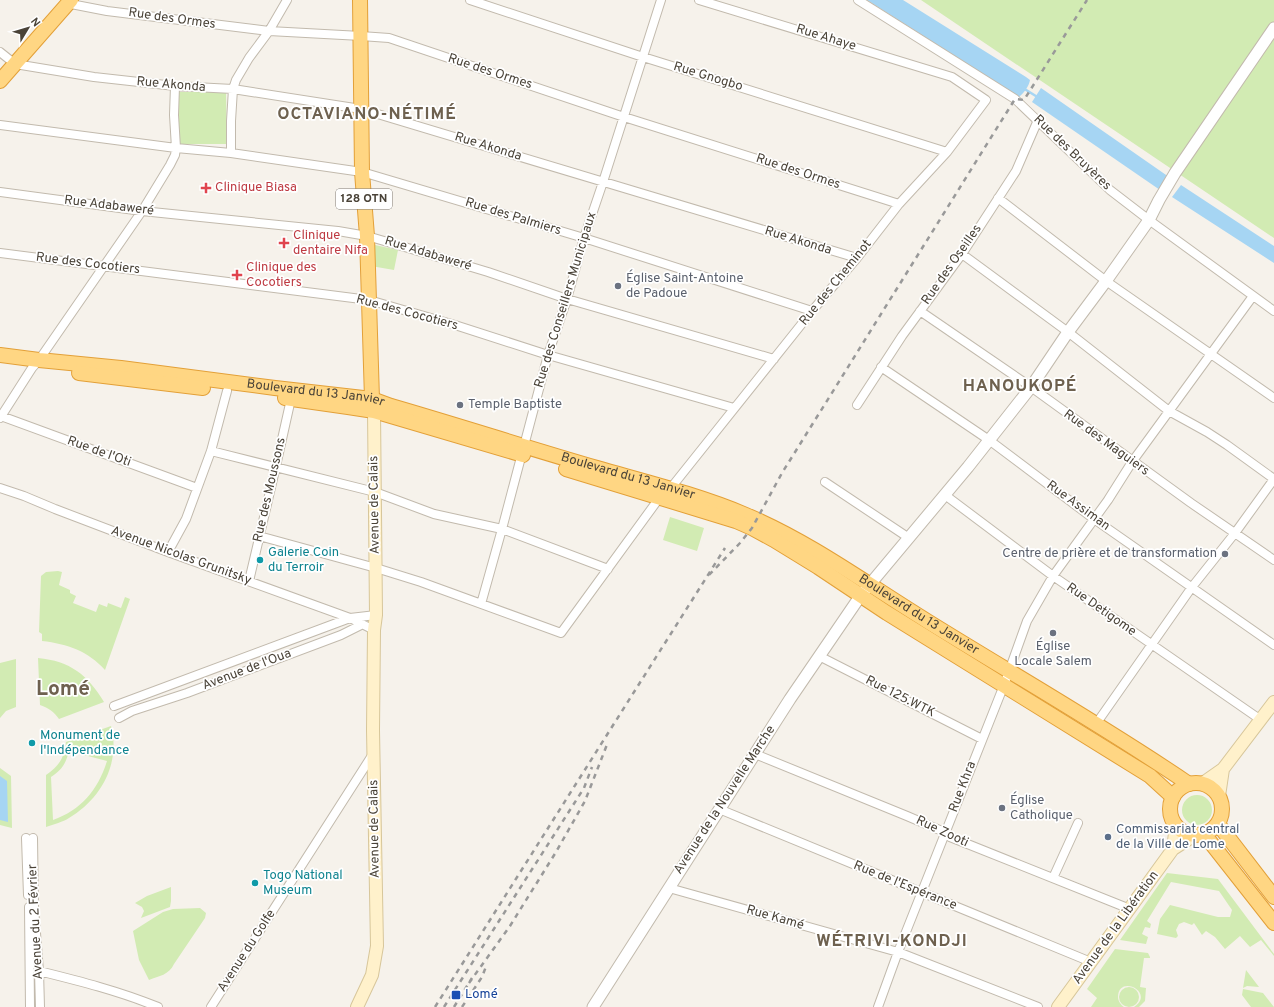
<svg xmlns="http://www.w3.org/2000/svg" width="1274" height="1007" font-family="Overpass,sans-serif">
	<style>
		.green { fill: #d2ebb3; fill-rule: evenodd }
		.water { fill: #a6d5f3 }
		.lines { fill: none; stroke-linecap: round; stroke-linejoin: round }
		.stream { stroke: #a6d5f3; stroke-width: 2.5 }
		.minor-casing { stroke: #c2baad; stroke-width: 10 }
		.tertiary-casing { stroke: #c2baad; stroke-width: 13 }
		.secondary-casing { stroke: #d7c69a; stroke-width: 14 }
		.trunk-casing { stroke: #e3a038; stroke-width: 16 }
		.minor { stroke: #fff; stroke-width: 8 }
		.tertiary { stroke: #fff; stroke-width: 11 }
		.secondary { stroke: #fff1cb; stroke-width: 12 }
		.trunk { stroke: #ffd683; stroke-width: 14 }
		.rail { stroke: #999; stroke-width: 2.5; stroke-dasharray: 5 5; stroke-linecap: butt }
		.health-dot { fill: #e0444e; stroke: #fff; stroke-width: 1.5 }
		.worship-dot { fill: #6b7280; stroke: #fff; stroke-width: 1.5 }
		.culture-dot { fill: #0f9aa8; stroke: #fff; stroke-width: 1.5 }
		.service-dot { fill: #5c6f8a; stroke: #fff; stroke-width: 1.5 }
		.transit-dot { fill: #1a4fb4; stroke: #fff; stroke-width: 1.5 }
		.labels { text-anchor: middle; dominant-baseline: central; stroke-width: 3.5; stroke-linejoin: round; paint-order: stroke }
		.shield { fill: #fff; stroke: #807b74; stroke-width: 1 }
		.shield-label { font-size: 12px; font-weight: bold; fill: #4a4338 }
		.street-label { font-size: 13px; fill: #4a4338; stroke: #fff }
		.health-label { font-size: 13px; fill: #be3a42; stroke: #fff; text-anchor: start }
		.worship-label { font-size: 13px; fill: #5b616d; stroke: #fff; text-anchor: start }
		.culture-label { font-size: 13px; fill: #0d838f; stroke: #fff; text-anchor: start }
		.service-label { font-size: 13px; fill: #4e5e75; stroke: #fff; text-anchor: start }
		.transit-label { font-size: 13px; fill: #164399; stroke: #fff; text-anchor: start }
		.district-label { font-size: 17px; font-weight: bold; letter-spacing: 1px; fill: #6e614f; stroke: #fff }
		.town-label { font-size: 21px; font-weight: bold; fill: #6e614f; stroke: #fff }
	</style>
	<rect width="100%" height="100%" fill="#f6f2eb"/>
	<!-- green -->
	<path class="green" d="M921,0H1274V238Z
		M177,92H226L227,144H178Z
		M375,245L398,250L394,270L371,266Z
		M670,517L704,528L697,551L663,540Z
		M58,571L62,572L59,585L70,590V593L76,596L73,603L96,612L99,604L107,607L108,603L121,608L125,597L130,599L105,670C88,651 68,644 42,641V634L39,632L41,576L46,572Z
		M38,658C70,661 88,675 104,702L59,719C54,712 49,708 40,705Z
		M16,659V707L6,711L0,718V663Z
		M111,726C121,763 101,799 69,818C63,822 54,824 46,827V775C60,765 64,758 66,742ZM69,751L107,761C98,790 81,810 53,820L51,777C62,770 66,763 69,751Z
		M0,768L11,776L12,828L0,825Z
		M1182 810a15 15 0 1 1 30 0a15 15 0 1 1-30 0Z
		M1167,873L1218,879L1274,954V956L1261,940L1250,947L1240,936L1225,949L1215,937L1206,931L1202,935L1194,923L1192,925L1184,922L1179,924L1176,930L1178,936L1176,938L1157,934L1160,919L1170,905L1218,917H1230L1232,910L1219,891L1171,882L1147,921L1151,924L1150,928L1145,927L1142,934L1148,937L1146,944L1120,940Z
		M171,887V901L170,907L141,918L144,911L142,907L135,903L147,896Z
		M200,908L206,913L205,918L174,964C169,975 159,976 149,980L139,960L133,931L163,912L173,909Z
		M1115,949L1148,953L1150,957V958H1144L1140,987L1146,988L1145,1001L1139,1007H1134C1156,992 1118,974 1118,997C1118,1001 1121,1005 1124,1007H1091L1097,998L1087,989Z
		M1246,970L1259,987L1247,986L1243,988Z
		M1119 997a10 10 0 1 1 20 0a10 10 0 1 1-20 0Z
		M1243,989L1263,993L1274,1007H1251L1242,995Z"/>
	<!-- water -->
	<path class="water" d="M867,0H903L1026,77L1030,80C1029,86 1024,93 1019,97Z
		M1041,88L1169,177L1160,190L1032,102Z
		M1181,185L1274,246V263L1172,197Z
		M0,776L7,781L8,822L0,820Z"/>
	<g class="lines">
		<!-- stream -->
		<path class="stream" d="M1023,88L1039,98"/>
		<!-- minor casing -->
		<g class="minor-casing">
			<path id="minor" d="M470,0L643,57L947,152
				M858,0L1015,99L1110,190L1149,220L1274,311
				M66,3L107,11L269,31L361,36L389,38L624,117L899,204
				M0,52L15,64L94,77L175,86L233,89L361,109L857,258
				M175,86L174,115L176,148L231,153V121L233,89L236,80L249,58L269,31L287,0
				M0,125L176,148L175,155L170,165L142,211L39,360L32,368L0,418
				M231,153L362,172L584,238L812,311
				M0,192L142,211L338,231L367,236L408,248L488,272L567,299L774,359
				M998,198L1106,281L1274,398
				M0,253L369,300L455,325L548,355L734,408
				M962,254L1068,332L1169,411L1207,432L1227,445L1274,479
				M920,311L1031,387L1191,503L1274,560
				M881,367L989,440L1094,519L1274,645
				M857,405L902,336L962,254L1016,171L1038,120
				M1,416L197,488
				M211,451L375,492L434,514L502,529L608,569
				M825,482L909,538
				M0,488L24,496L55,509L168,552L350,618L374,630
				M945,495L1053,576L1261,720
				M259,536L376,568L421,582L561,633L660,497L670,489L812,311L857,258L899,204L947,152L986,100L952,77L699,0
				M168,552L186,519L211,451L227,391
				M249,581L276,466L291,399
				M481,604L502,529L548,355L567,299L584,238L603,182L661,0
				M819,656L982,739
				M114,706L350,618L376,615
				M119,718L132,711L187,693L341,635L361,625
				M1096,724L1192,587L1235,533L1274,479
				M755,754L907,816L942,831L950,837L1130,909
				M719,809L1091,962
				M26,838L28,895
				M33,838L34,908L39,971L40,1007
				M1053,878L1078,823
				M669,888L898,952L1038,1007
				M29,907L30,1007
				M39,971C79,981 119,991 158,1007
				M211,1007L373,754
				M878,1007L898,952L1004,685L1027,621L1053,576L1108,500L1132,462L1253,296"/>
		</g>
		<!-- tertiary casing -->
		<g class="tertiary-casing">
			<path id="tertiary" d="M593,1007L790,699L861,595L968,467L1031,387L1068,332L1106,281L1149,220L1159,200L1175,173L1274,28"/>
		</g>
		<!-- secondary casing -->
		<g class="secondary-casing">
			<path id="secondary" d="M1203,783L1223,769L1274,702
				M1219,796L1223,769
				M1173,849L1176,825
				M357,1007L372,975L377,946L373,730L374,630L376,615L374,411
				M1058,1007L1173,849L1195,835"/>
		</g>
		<!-- trunk casing -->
		<g class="trunk-casing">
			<g id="trunk">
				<path d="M360,0L362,172L367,236L372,399L374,407"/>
				<path d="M0,81L71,0"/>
				<path id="s1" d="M0,355L39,360L121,368L275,388L372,399L391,406C460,426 528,448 597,468C646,482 699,495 746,515C810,542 867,584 927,621C1014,675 1104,726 1189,784"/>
				<path d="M79,373L203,388"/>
				<path d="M285,398L348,407L374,411L523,455"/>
				<path d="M566,469L736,521L752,528L774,540L818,567L887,613L1150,776L1173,797"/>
				<circle cx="1196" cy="809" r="26"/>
				<path d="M1218,824L1274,897"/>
				<path d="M1204,834L1274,923"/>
			</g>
		</g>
		<!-- minor -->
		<use href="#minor" class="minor"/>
		<!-- tertiary -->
		<use href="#tertiary" class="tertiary"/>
		<!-- secondary -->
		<use href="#secondary" class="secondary"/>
		<!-- trunk -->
		<use href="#trunk" class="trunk"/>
		<!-- rail -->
		<path class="rail" d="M709,575L740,543L752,528L782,473L1015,99L1024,100L1087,0
			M469,983L510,926L556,852L585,801L608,742
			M435,1007L725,548
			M444,1007L584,788L592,767
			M454,1007L472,978
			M462,1007L482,977L487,964"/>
	</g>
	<!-- markers -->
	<g class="health-dot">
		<path d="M204 182h4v4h4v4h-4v4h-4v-4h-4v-4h4z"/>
		<path d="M282 237h4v4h4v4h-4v4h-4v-4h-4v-4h4z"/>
		<path d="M235 269h4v4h4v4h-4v4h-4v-4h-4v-4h4z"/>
	</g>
	<g class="worship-dot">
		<circle cx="618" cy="286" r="4"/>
		<circle cx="460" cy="405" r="4"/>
		<circle cx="1225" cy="554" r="4"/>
		<circle cx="1053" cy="633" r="4"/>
		<circle cx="1002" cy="808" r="4"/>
	</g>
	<g class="culture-dot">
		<circle cx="260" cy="560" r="4"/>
		<circle cx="32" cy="743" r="4"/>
		<circle cx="255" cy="883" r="4"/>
	</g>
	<circle class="service-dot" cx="1108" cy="837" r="4"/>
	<rect class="transit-dot" x="451" y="990" width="10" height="10" rx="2"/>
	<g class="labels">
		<!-- shield labels -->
		<rect class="shield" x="336" y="189" width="56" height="20" rx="3"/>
		<g class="shield-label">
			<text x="364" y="199">128 OTN</text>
		</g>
		<!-- street labels -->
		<g class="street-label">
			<text transform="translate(172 19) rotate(8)">Rue des Ormes</text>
			<text transform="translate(826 38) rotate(17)">Rue Ahaye</text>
			<text transform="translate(490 72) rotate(18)">Rue des Ormes</text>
			<text transform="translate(708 77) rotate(17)">Rue Gnogbo</text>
			<text transform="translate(171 85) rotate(5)">Rue Akonda</text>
			<text transform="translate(488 147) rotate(17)">Rue Akonda</text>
			<text transform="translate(1072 153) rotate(44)">Rue des Bruyères</text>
			<text transform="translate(798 172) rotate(18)">Rue des Ormes</text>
			<text transform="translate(109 206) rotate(7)">Rue Adabaweré</text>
			<text transform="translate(513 217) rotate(17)">Rue des Palmiers</text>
			<text transform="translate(798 241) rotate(17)">Rue Akonda</text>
			<text transform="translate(428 254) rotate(17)">Rue Adabaweré</text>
			<text transform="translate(88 264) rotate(7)">Rue des Cocotiers</text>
			<text transform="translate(952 265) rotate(-55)">Rue des Oseilles</text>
			<text transform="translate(836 283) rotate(-51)">Rue des Cheminot</text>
			<text transform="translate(566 300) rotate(-73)">Rue des Conseillers Municipaux</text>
			<text transform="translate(407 313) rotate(15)">Rue des Cocotiers</text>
			<text stroke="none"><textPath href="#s1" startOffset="318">Boulevard du 13 Janvier</textPath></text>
			<text transform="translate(1106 443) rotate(36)">Rue des Maguiers</text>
			<text transform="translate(99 452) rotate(20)">Rue de l'Oti</text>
			<text stroke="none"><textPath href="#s1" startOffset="642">Boulevard du 13 Janvier</textPath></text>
			<text transform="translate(270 490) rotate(-77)">Rue des Moussons</text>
			<text transform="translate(375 505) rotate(-91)">Avenue de Calais</text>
			<text transform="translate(1078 506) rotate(36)">Rue Assiman</text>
			<text transform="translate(181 556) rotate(20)">Avenue Nicolas Grunitsky</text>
			<text transform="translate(1101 610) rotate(35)">Rue Detigome</text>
			<text stroke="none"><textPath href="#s1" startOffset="966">Boulevard du 13 Janvier</textPath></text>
			<text transform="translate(247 670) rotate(-21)">Avenue de l'Oua</text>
			<text transform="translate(900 697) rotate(27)">Rue 125.WTK</text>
			<text transform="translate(963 787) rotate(-69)">Rue Khra</text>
			<text transform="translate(725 800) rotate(-57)">Avenue de la Nouvelle Marche</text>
			<text transform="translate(375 829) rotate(-91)">Avenue de Calais</text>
			<text transform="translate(942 832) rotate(25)">Rue Zooti</text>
			<text transform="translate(905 886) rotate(22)">Rue de l'Espérance</text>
			<text transform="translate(775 918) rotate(16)">Rue Kamé</text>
			<text transform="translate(36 922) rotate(-93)">Avenue du 2 Février</text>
			<text transform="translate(1116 928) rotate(-54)">Avenue de la Libération</text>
			<text transform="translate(247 951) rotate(-57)">Avenue du Golfe</text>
		</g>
		<!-- health labels -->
		<g class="health-label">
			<text x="215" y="188">Clinique Biasa</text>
			<text x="293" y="236">Clinique<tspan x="293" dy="15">dentaire Nifa</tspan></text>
			<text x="246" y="268">Clinique des<tspan x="246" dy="15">Cocotiers</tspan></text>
		</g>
		<!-- worship labels -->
		<g class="worship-label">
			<text x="626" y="279">Église Saint-Antoine<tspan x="626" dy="15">de Padoue</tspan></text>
			<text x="468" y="405">Temple Baptiste</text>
			<text x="1217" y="554" text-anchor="end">Centre de prière et de transformation</text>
			<text x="1053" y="647" text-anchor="middle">Église<tspan x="1053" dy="15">Locale Salem</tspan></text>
			<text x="1010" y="801">Église<tspan x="1010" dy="15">Catholique</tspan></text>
		</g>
		<!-- culture labels -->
		<g class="culture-label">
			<text x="268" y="553">Galerie Coin<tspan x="268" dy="15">du Terroir</tspan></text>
			<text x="40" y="736">Monument de<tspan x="40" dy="15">l'Indépendance</tspan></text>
			<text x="263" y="876">Togo National<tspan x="263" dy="15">Museum</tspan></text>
		</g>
		<!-- service labels -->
		<g class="service-label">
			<text x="1116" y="830">Commissariat central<tspan x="1116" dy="15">de la Ville de Lome</tspan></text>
		</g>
		<!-- transit labels -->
		<g class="transit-label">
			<text x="465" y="995">Lomé</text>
		</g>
		<!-- district labels -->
		<g class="district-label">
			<text x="367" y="115">OCTAVIANO-NÉTIMÉ</text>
			<text x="1020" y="387">HANOUKOPÉ</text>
			<text x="892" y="942">WÉTRIVI-KONDJI</text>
		</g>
		<!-- town labels -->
		<g class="town-label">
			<text x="63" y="689">Lomé</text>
		</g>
	</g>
	<!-- north arrow -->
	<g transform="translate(28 28) rotate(52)" stroke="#ffffff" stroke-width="3" paint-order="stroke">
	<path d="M0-3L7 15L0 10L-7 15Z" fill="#4a4338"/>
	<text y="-6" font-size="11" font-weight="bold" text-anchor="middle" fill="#4a4338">N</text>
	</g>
</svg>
